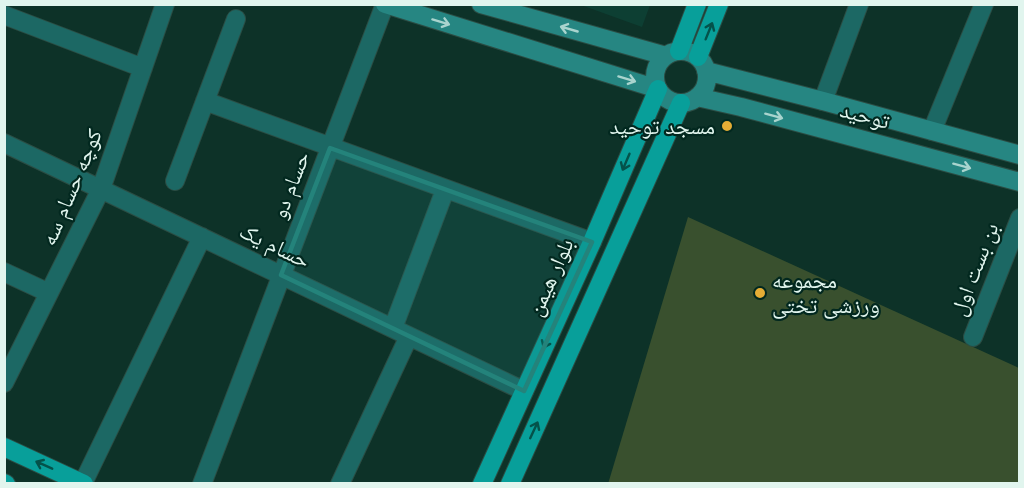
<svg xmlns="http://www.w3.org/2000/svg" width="1024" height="488" font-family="Mulish,'Noto Naskh Arabic',sans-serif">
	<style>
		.built { fill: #0d3f33 }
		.green { fill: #39502e }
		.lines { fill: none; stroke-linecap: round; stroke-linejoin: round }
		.street-casing { stroke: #2b4d44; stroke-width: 20 }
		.secondary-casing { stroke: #2b4d44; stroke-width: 20 }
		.primary-casing { stroke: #2b4d44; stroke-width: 20 }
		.street { stroke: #1c6864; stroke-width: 18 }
		.secondary { stroke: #268682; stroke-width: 18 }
		.primary { stroke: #089f9a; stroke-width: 18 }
		.oneway { stroke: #a9d4ce }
		.oneway2 { stroke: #04524a }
		.marked { fill: #24837b; fill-opacity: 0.2; stroke: #24837b; stroke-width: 4.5; stroke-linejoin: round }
		.poi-dot { fill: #e5ad35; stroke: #02281f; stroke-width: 2 }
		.labels { text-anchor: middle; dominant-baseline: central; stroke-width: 4.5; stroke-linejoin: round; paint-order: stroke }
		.street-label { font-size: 22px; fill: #e1f5ee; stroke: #02281f }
		.poi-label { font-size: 22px; fill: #e1f5ee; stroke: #02281f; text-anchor: end }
	</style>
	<rect width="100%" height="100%" fill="#0d3228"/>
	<!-- built -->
	<path class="built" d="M581,5H650L642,27Z"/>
	<!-- green -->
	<path class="green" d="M688,217L1019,368V483L608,484Z"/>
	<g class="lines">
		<!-- street casing -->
		<g class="street-casing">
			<path id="street" d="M4,15L143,68
				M205,101L592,242
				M823,101L859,4
				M932,131L984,4
				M4,143L524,391
				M175,181L236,19
				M4,272L49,293
				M393,328L445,190
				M973,337L1020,218
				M4,383L101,189L165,4
				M83,483L202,237
				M202,484L385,4
				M340,484L409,336"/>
		</g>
		<!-- secondary casing -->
		<g class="secondary-casing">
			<path id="secondary" d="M385,4L658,89
				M481,4L666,56
				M655 77a26 26 0 1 1 52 0a26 26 0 1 1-52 0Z
				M706,71L823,101L1020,155
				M697,97L741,107L1020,182"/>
		</g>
		<!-- primary casing -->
		<g class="primary-casing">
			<path id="primary" d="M679,51L697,4
				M698,57L719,4
				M4,447L84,484
				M4,483L6,484
				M482,484L592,242L658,89
				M510,484L681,103"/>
		</g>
		<!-- street -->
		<use href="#street" class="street"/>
		<!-- secondary -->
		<use href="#secondary" class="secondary"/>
		<!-- primary -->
		<use href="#primary" class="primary"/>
	</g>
	<!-- one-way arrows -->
	<defs><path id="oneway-shaft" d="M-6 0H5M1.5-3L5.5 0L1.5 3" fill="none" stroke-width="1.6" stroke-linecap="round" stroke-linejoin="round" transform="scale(1.5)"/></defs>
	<g class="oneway">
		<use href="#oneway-shaft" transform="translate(441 22) rotate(17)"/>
		<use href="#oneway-shaft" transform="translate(569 29) rotate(-164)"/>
		<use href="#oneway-shaft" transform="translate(627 79) rotate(17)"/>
		<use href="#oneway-shaft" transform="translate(774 116) rotate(15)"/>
		<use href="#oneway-shaft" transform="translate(962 166) rotate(15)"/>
	</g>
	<g class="oneway2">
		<use href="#oneway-shaft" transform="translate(709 31) rotate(-68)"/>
		<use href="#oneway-shaft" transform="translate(626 162) rotate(113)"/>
		<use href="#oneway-shaft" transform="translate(547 340) rotate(114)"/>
		<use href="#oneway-shaft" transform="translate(534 430) rotate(-65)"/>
		<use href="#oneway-shaft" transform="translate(44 465) rotate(-156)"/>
	</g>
	<!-- marked area -->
	<path class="marked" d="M330,148L592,242L524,391L281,275Z"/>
	<!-- markers -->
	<g class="poi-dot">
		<circle cx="727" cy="126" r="6"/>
		<circle cx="760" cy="293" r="6"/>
	</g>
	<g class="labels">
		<!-- street labels -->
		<g class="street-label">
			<text transform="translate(865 115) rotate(15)">توحید</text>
			<text transform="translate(290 185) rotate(-69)">حسام دو</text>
			<text transform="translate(71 187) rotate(-67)">کوچه حسام سه</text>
			<text transform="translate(275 245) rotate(26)">حسام یک</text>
			<text transform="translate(974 269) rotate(-69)">بن بست اول</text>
			<text transform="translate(550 277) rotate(-66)">بلوار هیمن</text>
		</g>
		<!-- poi labels -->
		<g class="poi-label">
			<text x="715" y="126">مسجد توحید</text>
			<text x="772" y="280" text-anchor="start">مجموعه<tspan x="772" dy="25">ورزشی تختی</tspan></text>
		</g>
	</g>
	<!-- border -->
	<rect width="1024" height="488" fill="none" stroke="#e1f5ee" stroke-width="12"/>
</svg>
